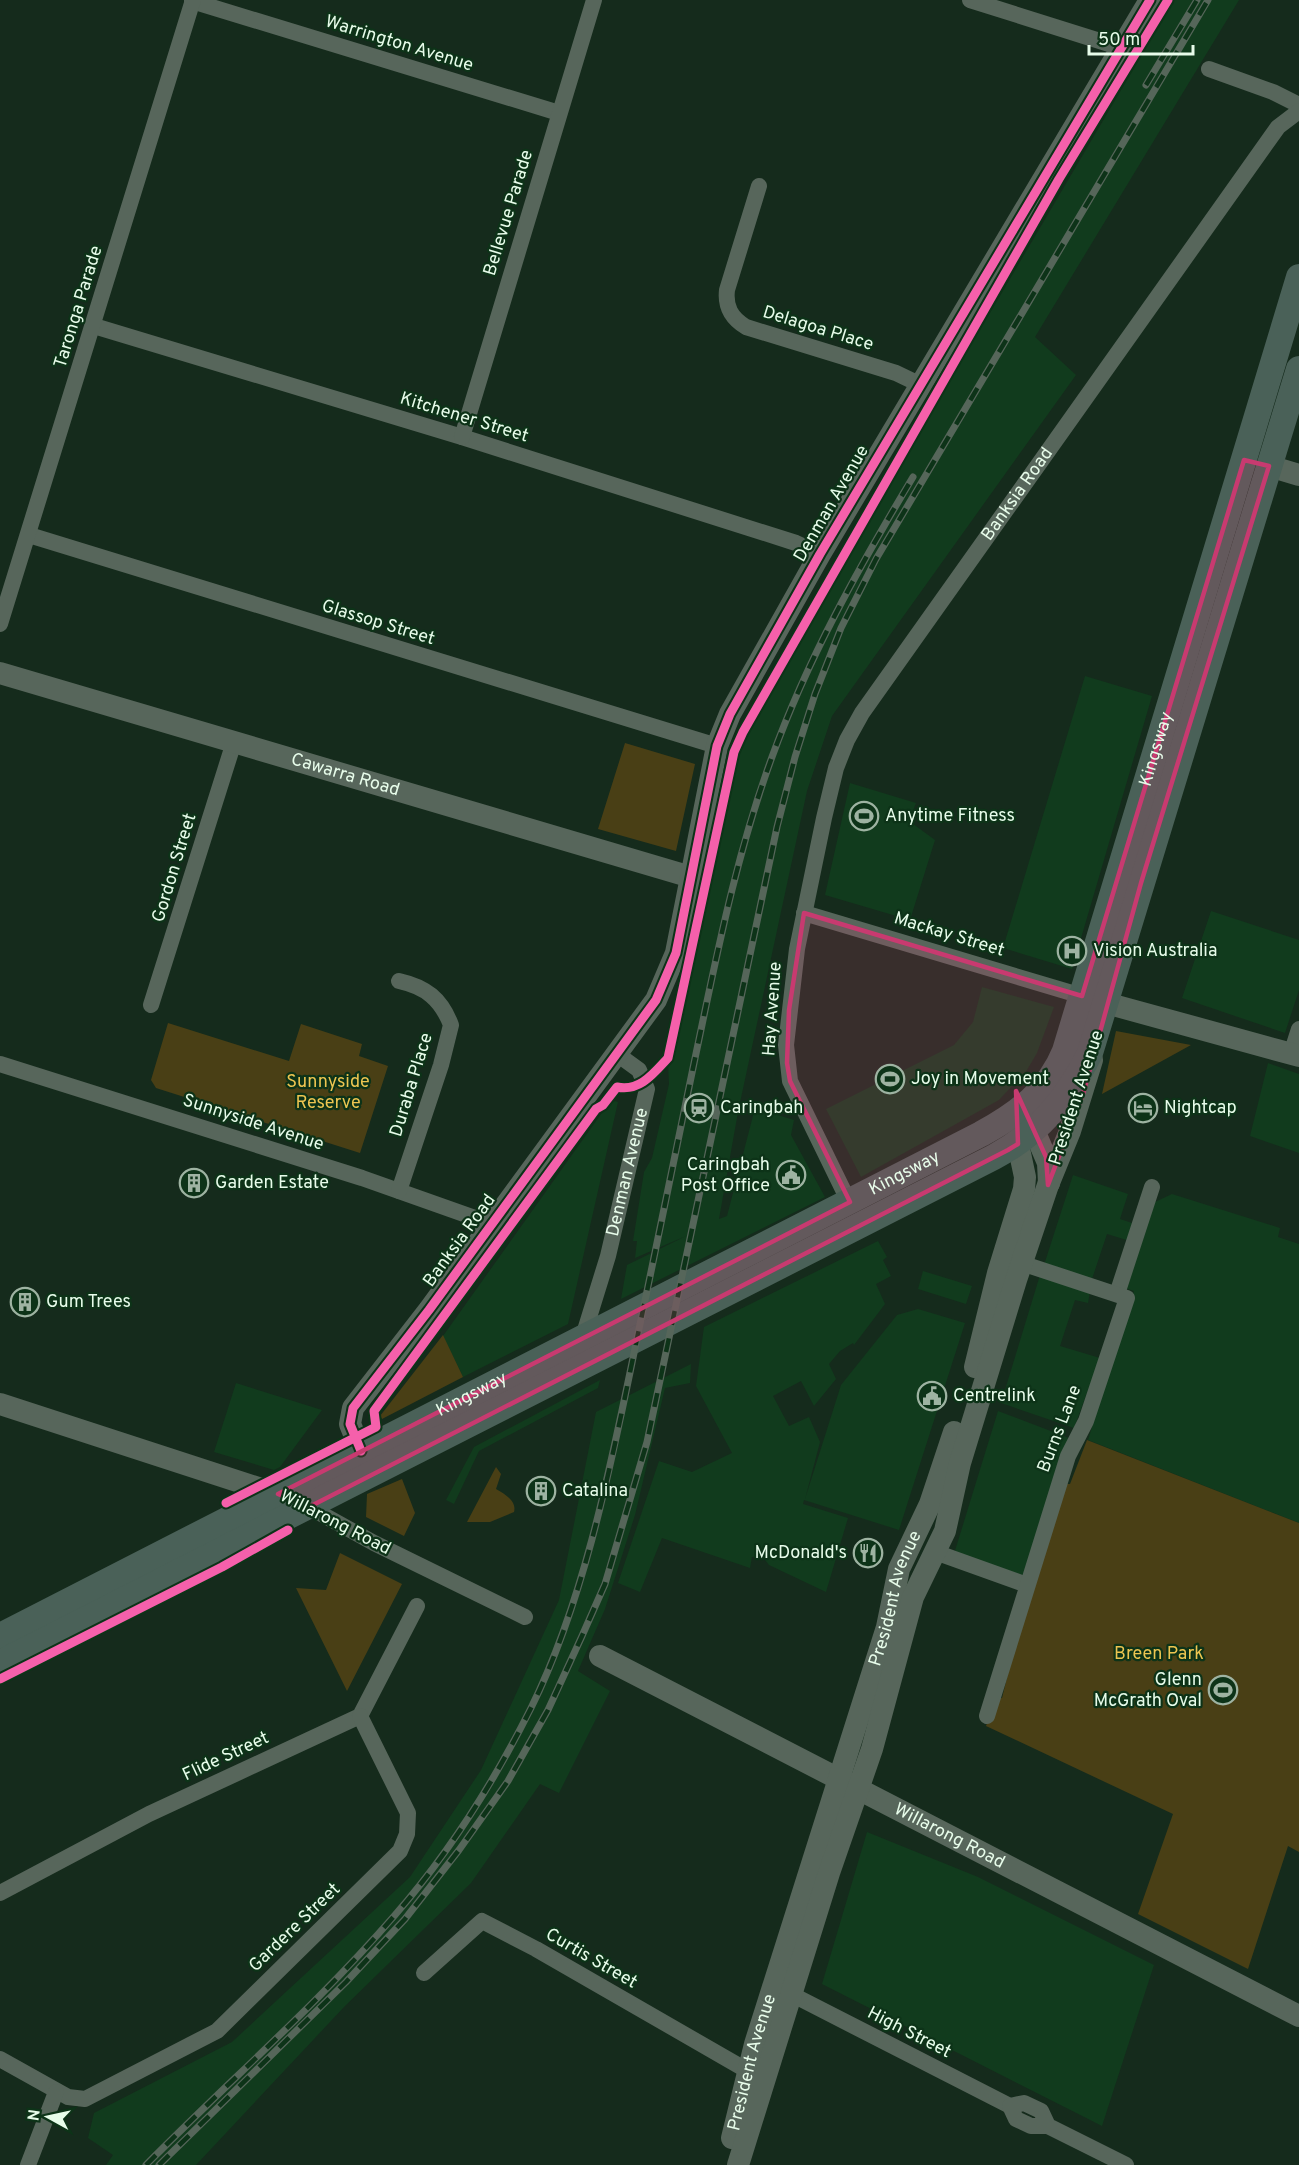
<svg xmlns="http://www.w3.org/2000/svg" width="1299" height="2165" font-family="Overpass,sans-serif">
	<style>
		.built { fill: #113b1d }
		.green { fill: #493f15 }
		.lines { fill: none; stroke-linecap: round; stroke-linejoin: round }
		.street { stroke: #57665b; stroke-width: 16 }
		.secondary { stroke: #57665b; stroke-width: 22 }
		.primary { stroke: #4a6158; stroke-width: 26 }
		.rail-casing { stroke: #56665a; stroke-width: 7 }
		.rail { stroke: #0d3318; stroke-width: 4.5; stroke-dasharray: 14; stroke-linecap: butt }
		.cycleway-casing { stroke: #0d3318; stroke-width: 13 }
		.cycleway { stroke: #f560ab; stroke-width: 9 }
		.marked { fill: #c83a70; fill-opacity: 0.2; stroke: #c83a70; stroke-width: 4.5; stroke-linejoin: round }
		.labels { text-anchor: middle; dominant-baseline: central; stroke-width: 4.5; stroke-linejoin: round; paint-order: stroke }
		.street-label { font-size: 18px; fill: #e7fcea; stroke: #0d3318 }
		.poi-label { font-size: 18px; fill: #e7fcea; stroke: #0d3318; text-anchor: start }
		.park-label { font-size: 18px; fill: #edc551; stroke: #0d3318 }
	</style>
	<rect width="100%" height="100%" fill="#152b1c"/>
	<!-- built -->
	<path class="built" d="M1174,0H1239L1035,337L1076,375L832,716L807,791L738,1112L719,1219L727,1216L755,1108L794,1120L791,1135L825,1197L621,1299L627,1265L686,1236L635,1258L637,1241H633L644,1172L652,1158L669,1084L668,1064L740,743L834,578Z
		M1085,676L1152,696L1072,969L1003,948Z
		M850,783L916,803L909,821L935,840L910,920L825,895Z
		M1211,911L1299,940V990L1285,1033L1182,998Z
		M982,987L1054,1007L1037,1053L1027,1070L999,1100L861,1177L826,1109L954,1045L973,1022Z
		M1268,1063L1299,1074V1153L1250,1136Z
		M611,1100L618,1102L568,1324L463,1377L443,1336Z
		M1073,1175L1128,1194L1120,1219L1132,1223L1130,1241L1107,1234L1092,1279L1044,1265Z
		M1172,1194L1280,1228L1278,1237L1299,1244V1523L1088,1440L1134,1291L1125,1288L1155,1202Z
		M878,1241L887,1257L883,1260L891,1276L876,1284L885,1304L854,1345L853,1343L840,1351L829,1364L836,1379L814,1406L801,1381L773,1396L789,1426L809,1417L820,1442L805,1499L841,1385L897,1315L918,1309L965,1323L899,1530L804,1500L803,1504L848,1518L826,1592L769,1565L762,1556L752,1557L750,1568L662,1538L640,1592L618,1583L659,1461L692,1472L732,1453L696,1386L704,1327Z
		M923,1271L972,1286L966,1304L918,1289Z
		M1040,1275L1090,1292L1088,1303L1075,1300L1060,1346L1100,1358L1074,1428L1001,1403Z
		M691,1364L690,1383L665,1388L635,1515L605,1609L578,1671L610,1691L559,1793L540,1784L471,1883L344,2007L196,2165H106L113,2155L88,2138L94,2113L232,2042L410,1877L481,1770L559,1600L596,1412Z
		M600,1380L598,1388L479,1451L454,1504L446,1500L474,1447Z
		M236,1383L322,1410L280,1467L274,1470L214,1452Z
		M998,1411L1069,1438L1023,1575L954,1554Z
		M867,1832L978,1877L1154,1965L1102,2126L822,1984Z"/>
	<!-- green -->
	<path class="green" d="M625,743L695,764L676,851L598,829Z
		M168,1023L289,1061L301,1024L362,1044L359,1056L388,1066L360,1153L156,1088L151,1080Z
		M1116,1031L1191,1045L1102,1094Z
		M443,1335L463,1377L382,1419L380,1416Z
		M1087,1440L1299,1523V1852L1288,1846L1248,1969L1138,1914L1173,1814L986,1726L997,1697L1002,1698L1017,1637L1066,1484H1070Z
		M496,1467L501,1474L496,1489C504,1494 517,1500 514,1512L490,1522H467Z
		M402,1479L415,1513L404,1536L366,1517L367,1494Z
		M340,1553L402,1584L347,1691L296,1588L326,1590Z"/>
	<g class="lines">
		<!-- street -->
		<g class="street">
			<path d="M970,0L1122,48"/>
			<path d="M192,1L559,113"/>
			<path d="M1209,69L1273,92L1299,105"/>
			<path d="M759,186L727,290C725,307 731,318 746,327L896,373L921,385"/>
			<path d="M94,326L462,437L796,543L820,554"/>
			<path d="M462,437L594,0"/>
			<path d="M29,535L717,746"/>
			<path d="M0,624L193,0"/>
			<path d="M804,913L1082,996"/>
			<path d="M151,1005L234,742"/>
			<path d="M1291,1054L1299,1029"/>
			<path d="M0,1064L362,1178L492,1224"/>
			<path d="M399,1191L441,1065L451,1025C441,999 426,987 399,981"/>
			<path id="s1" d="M849,1202L790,1081L786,1045L797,949L824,818L836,768L847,740L862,713L1278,127L1299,111"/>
			<path d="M1117,1294L1152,1187"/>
			<path id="s2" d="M582,1340L608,1256L647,1089L639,1070L617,1054"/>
			<path d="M309,1507L374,1543L525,1617"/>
			<path d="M935,1552L1027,1585"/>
			<path d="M987,1716L1068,1456L1086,1421L1127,1298L1021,1263"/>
			<path d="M0,1893L149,1814L360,1716L417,1606"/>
			<path d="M424,1973L482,1921L536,1949L748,2071"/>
			<path d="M791,1994L1010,2106"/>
			<path d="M0,2059L68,2097L85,2099L217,2031L400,1851L407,1834L408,1813L360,1716"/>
			<path d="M1048,2126L1041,2111L1024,2103L1010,2106L1016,2119L1031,2126H1048L1126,2165"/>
			<path d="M28,2165L56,2092"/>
		</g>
		<!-- secondary -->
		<g class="secondary">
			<path d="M1269,466L1299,475"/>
			<path id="s3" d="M0,673L691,877"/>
			<path d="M1106,1003L1299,1056"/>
			<path d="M1034,1130L1048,1163L1049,1183"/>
			<path d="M975,1367L998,1273L1024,1189L1025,1177L1018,1144"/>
			<path d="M0,1404L289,1498"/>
			<path d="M361,1451L350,1424L353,1408L429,1310L656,1000L676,953L717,746L730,714L820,554L1150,0"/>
			<path id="s4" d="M600,1656L1299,2016"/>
			<path id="s5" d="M732,2138L755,2044L887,1627L899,1569L930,1504L954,1432"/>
			<path d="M738,2165L829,1873L872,1749L913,1597L945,1531L960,1463L1016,1280L1048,1185L1070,1131L1092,1060"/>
		</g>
		<!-- primary -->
		<g class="primary">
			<path id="s6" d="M0,1636L981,1134C1018,1114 1049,1091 1065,1051L1299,277"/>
			<path d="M0,1663L994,1157C1039,1133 1067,1099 1090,1053L1299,369"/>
		</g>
		<!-- rail casing -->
		<g class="rail-casing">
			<path id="rail" d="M1146,85L1197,0
				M146,2165C229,2081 318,2004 395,1915C450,1852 494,1782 531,1708C592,1585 617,1430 646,1296C665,1205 683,1115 702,1025C721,934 740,844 772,757C808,658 859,567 913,477
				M159,2165L346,1982L405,1919L459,1850L508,1781L548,1710L582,1636L605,1584L647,1442L777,827L795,757L815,694L841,628L876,559L1208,0"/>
		</g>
		<!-- rail -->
		<use href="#rail" class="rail"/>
		<!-- cycleway casing -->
		<g class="cycleway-casing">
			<path id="cycleway" d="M361,1451L350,1424L353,1408L429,1310L656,1000L676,953L717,746L730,714L820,554L1150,0
				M226,1503L376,1427L374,1411L596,1109L603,1105L617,1087C640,1092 654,1073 668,1058L734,752L743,732L1059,179L1168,0
				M0,1679L222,1567L288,1530"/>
		</g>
		<!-- cycleway -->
		<use href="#cycleway" class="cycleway"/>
	</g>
	<!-- marked area -->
	<path class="marked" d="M1244,460L1269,466L1141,883L1083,1094L1048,1185L1046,1157L1016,1091L1018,1144L1008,1150L309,1507L278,1494L850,1202L790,1081L787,1063L789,1010L804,913L1082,996Z"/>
	<!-- icons -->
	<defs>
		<g id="stadium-ring" transform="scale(1.5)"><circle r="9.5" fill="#0d3318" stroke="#9eb3a2" stroke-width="1.5"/><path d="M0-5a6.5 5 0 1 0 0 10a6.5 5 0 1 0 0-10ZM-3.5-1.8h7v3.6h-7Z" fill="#9eb3a2"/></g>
		<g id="hospital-ring" transform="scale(1.5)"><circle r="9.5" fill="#0d3318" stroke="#9eb3a2" stroke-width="1.5"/><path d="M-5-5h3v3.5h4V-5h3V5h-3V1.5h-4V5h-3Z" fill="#9eb3a2"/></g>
		<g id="station-ring" transform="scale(1.5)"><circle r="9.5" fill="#0d3318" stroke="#9eb3a2" stroke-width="1.5"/><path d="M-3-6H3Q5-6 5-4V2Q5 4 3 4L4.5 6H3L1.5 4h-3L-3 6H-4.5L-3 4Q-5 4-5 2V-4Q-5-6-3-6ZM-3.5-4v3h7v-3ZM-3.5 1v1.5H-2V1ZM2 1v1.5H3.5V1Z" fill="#9eb3a2"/></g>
		<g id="hotel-ring" transform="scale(1.5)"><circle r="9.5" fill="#0d3318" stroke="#9eb3a2" stroke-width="1.5"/><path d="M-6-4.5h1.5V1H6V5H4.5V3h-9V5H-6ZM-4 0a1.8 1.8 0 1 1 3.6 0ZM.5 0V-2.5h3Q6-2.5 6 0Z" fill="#9eb3a2"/></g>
		<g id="civic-ring" transform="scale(1.5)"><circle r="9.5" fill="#0d3318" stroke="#9eb3a2" stroke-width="1.5"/><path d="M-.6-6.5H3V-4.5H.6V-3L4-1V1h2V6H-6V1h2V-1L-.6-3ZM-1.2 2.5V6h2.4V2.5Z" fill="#9eb3a2"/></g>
		<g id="building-ring" transform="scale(1.5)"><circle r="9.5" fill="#0d3318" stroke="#9eb3a2" stroke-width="1.5"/><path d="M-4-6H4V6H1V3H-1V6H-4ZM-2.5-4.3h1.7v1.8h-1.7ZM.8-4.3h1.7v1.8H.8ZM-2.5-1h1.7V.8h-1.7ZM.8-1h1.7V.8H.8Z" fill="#9eb3a2"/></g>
		<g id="restaurant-ring" transform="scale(1.5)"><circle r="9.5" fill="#0d3318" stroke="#9eb3a2" stroke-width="1.5"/><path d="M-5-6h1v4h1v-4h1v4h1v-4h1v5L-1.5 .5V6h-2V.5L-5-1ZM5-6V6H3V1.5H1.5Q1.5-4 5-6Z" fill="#9eb3a2"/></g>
	</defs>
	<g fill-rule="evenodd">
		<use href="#stadium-ring" x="864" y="816"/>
		<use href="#hospital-ring" x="1072" y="951"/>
		<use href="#stadium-ring" x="890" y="1079"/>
		<use href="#station-ring" x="699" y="1108"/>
		<use href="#hotel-ring" x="1143" y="1108"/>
		<use href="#civic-ring" x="791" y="1175"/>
		<use href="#building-ring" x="194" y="1183"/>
		<use href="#building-ring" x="25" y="1302"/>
		<use href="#civic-ring" x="932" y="1396"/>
		<use href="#building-ring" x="541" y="1491"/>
		<use href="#restaurant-ring" x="868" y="1553"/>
		<use href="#stadium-ring" x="1223" y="1690"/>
	</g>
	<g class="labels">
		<!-- street labels -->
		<g class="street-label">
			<text transform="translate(399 44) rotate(17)">Warrington Avenue</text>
			<text transform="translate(509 213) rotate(-73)">Bellevue Parade</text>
			<text transform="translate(79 307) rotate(-73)">Taronga Parade</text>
			<text transform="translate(818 329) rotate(17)">Delagoa Place</text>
			<text transform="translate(464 418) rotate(17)">Kitchener Street</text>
			<text stroke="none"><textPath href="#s1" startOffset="782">Banksia Road</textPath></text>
			<text transform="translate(832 504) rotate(-60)">Denman Avenue</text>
			<text transform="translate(378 623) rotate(17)">Glassop Street</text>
			<text stroke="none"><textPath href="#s6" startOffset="1538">Kingsway</textPath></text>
			<text stroke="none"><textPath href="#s3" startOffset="360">Cawarra Road</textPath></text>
			<text transform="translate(175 868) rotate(-73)">Gordon Street</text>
			<text transform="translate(949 935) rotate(17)">Mackay Street</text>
			<text transform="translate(773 1009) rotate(-86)">Hay Avenue</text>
			<text transform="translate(412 1085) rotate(-73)">Duraba Place</text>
			<text transform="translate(1077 1098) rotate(-72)">President Avenue</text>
			<text transform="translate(253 1123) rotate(18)">Sunnyside Avenue</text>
			<text stroke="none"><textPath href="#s2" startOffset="174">Denman Avenue</textPath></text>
			<text stroke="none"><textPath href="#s6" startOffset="1016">Kingsway</textPath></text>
			<text transform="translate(460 1241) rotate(-54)">Banksia Road</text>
			<text stroke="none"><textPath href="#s6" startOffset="530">Kingsway</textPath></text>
			<text transform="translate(1060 1429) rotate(-69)">Burns Lane</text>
			<text transform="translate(335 1523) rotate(27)">Willarong Road</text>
			<text stroke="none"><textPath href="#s5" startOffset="564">President Avenue</textPath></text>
			<text transform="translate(226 1757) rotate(-25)">Flide Street</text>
			<text stroke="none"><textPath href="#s4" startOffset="393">Willarong Road</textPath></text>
			<text transform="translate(295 1928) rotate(-44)">Gardere Street</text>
			<text transform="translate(591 1959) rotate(30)">Curtis Street</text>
			<text transform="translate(909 2033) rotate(27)">High Street</text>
			<text stroke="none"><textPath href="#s5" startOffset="78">President Avenue</textPath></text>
		</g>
		<!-- poi labels -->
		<g class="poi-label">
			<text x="885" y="816">Anytime Fitness</text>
			<text x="1093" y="951">Vision Australia</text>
			<text x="911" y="1079">Joy in Movement</text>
			<text x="720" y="1108">Caringbah</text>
			<text x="1164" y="1108">Nightcap</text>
			<text x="770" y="1165" text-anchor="end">Caringbah<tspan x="770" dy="21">Post Office</tspan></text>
			<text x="215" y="1183">Garden Estate</text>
			<text x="46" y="1302">Gum Trees</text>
			<text x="953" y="1396">Centrelink</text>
			<text x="562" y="1491">Catalina</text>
			<text x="847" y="1553" text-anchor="end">McDonald's</text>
			<text x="1202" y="1680" text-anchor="end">Glenn<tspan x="1202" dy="21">McGrath Oval</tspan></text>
		</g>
		<!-- park labels -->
		<g class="park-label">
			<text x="328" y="1082">Sunnyside<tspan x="328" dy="21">Reserve</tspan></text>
			<text x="1159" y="1654">Breen Park</text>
		</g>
	</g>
	<!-- north arrow -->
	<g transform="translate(48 2117) rotate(278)" stroke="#0d3318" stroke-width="4.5" paint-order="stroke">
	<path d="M0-4.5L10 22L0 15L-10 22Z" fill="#e7fcea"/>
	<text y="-9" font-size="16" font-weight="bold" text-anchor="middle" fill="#e7fcea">N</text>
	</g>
	<!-- scale -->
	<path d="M1089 45v9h104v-9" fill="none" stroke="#e7fcea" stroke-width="3"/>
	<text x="1098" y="45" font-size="18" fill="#e7fcea" stroke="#0d3318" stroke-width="4.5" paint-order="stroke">50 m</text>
</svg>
